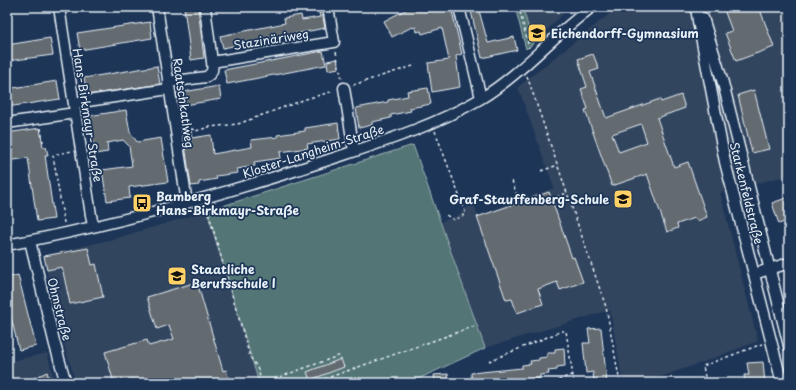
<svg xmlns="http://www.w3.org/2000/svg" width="796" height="390" font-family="'Playpen Sans',sans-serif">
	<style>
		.built { fill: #32455e }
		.green { fill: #527575; stroke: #9db3b6 }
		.building { fill: #646b70; stroke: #e8f1f8; fill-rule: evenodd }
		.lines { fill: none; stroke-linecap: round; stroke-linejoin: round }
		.minor-casing { stroke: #e8f1f8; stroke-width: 13 }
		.path { stroke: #e8f1f8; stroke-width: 1.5; stroke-dasharray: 3 3; stroke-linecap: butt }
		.minor { stroke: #1d3557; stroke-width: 10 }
		.labels { text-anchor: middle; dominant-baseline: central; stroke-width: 3.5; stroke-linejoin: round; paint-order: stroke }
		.poi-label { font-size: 12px; font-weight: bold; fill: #e8f1f8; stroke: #1d3557; text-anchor: start }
		.street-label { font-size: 12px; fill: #e8f1f8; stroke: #1d3557 }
	</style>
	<rect width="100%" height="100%" fill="#1d3557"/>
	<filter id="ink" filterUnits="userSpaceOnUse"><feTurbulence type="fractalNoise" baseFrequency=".025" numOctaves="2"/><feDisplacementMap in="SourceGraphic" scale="8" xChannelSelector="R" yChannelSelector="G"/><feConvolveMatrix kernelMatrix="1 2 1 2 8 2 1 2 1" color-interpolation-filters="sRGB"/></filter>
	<g filter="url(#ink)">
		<!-- built -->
		<path class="built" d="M525,7H570L533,44L524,12Z
			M618,7H789V175L720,193L758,341L698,364L642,383H623L610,310L485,348L441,222L458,215L466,208L474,205L478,216L554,188L518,87Z
			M207,211L259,383H76L61,335L43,256L117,238Z
			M47,353L55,383H7V362Z"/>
		<!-- green -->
		<path class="green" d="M515,7H525L524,12L533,44L526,49Z
			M413,145L485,348L416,380V383H259L207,211Z"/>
		<!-- building -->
		<path class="building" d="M184,7H198L204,58L191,60Z
			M411,7H451L462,54L456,56L460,87L432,92L428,63L449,60L442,28L422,34L421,31L417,32L416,27L413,28L412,27L392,37L384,21Z
			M470,7H478L488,43L514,37L517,50L482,58Z
			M723,7H759L774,47L736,61L725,33L732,31Z
			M322,12L325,28L223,48L220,36L285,23L284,18L301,15L302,20L320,17L319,13Z
			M150,22L152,38L80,50L77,33Z
			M50,38L53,55L7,61V45Z
			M323,51L326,65L227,84L224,70Z
			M593,54L599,69L590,72L606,118L660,99L661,102L681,95L685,108L657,118L674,167L688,162L707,217L697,221L695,218L677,224L678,228L667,232L647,174L612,186L585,110L588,109L581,89L587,87L578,59ZM641,124L647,142L619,152L612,134Z
			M337,59L339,68L328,70L327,61Z
			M157,66L160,84L87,95L84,78Z
			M57,81L60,99L7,107V89Z
			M219,86L221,99L179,106L177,93Z
			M428,88L431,104L410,108L411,111L391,115V118L372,122V125L359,128L356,108L388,102V100L408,96L407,91Z
			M754,90L769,149L752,153L738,95Z
			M126,110L130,132L137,142L161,138L168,182L129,187L130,198L107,201L102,170L132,166L129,146L123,140L107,143L108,152L95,154L89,116Z
			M338,123L340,139L307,144L308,148L280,152L281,158L254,162L255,166L237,169L238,173L216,176L217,179L199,182V185L191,186L183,132L191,131L192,138L211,135L213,154L252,147L251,140L278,137L277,135L305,131V128Z
			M40,128L43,147H46L48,155H45L54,219L37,221L28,158L7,161V133Z
			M549,192L572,258L574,257L583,282L560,290L557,282L538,289L543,304L517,313L512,299L506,300L477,217Z
			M789,197V220L779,224L772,203Z
			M88,248L92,265L96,264L103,297L70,304L62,267L47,270L44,256Z
			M18,275L36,346L19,350L7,301V278Z
			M197,282L223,371L226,370L230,383H114L105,352L147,340L149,346L174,339L169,325L157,329L147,297Z
			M601,328L607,383H594L593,372L586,373L583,343H590L588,329Z
			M564,348L565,366L557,367V370L548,371L549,374L540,375V378L532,379V382L472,383L471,373L522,368V365L531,364L530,361L539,360V358L547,357V353H555V349Z
			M341,359L344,367L310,380L307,372Z
			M763,362L765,383H745L744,375H749L747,363Z
			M47,372L50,383H23Z
			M448,374L449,383H435L434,375Z"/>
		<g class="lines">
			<!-- minor casing -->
			<g class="minor-casing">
				<path id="minor" d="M59,7L91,215L93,226
					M157,7L187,203
					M459,7L481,98
					M696,7L698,21L725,162L782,383
					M703,18L723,83L789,346
					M212,62L334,42L328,7
					M168,82L206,77C213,73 213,69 212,62L205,7
					M344,88L354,151
					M74,103L169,89
					M7,123L75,113
					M30,241L55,345L66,383
					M7,245C115,225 221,195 325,161C379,143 430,128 480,99C523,73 553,35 592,7
					M754,274L789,263"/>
			</g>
			<!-- path -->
			<path class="path" d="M520,12L529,48
				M336,52L342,79
				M527,76L606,307L620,383
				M353,85L416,65
				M41,128L43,142
				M185,130L192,129L196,131L209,127L238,124L306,99L334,91
				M435,131L466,214L454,220L446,215
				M541,171L558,165
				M512,181L519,202
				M551,199L567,193
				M207,208L250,357L257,367L262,383
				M7,213L10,235
				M64,223L53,155L72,151
				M489,361L562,331H566L574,383
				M263,383L341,355
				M313,383L475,326
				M553,383L568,376L572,375
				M706,383L703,366L762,344"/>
			<!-- minor -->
			<use href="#minor" class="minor"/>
		</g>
	</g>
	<!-- icons -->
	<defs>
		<g id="school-square" transform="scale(1)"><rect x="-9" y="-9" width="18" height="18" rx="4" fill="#ffd166" stroke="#1d3557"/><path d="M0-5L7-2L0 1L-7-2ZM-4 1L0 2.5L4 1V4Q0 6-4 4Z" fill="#111"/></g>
		<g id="bus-square" transform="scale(1)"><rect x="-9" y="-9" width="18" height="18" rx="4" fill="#ffd166" stroke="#1d3557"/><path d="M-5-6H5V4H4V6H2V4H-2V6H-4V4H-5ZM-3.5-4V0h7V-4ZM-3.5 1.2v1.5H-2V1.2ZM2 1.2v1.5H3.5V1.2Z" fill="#111"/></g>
	</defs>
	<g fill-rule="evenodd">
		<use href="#school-square" x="537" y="33"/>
		<use href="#school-square" x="623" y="199"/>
		<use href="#bus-square" x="142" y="203"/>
		<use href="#school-square" x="177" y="276"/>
	</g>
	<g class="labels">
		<!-- poi labels -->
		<g class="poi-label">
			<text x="551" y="33">Eichendorff-Gymnasium</text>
			<text x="156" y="196">Bamberg<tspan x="156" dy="14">Hans-Birkmayr-Straße</tspan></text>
			<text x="609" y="199" text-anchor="end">Graf-Stauffenberg-Schule</text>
			<text x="191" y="269">Staatliche<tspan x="191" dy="14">Berufsschule I</tspan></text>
		</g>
		<!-- street labels -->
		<g class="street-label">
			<text transform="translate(271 39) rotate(-9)">Stazinäriweg</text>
			<text transform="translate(184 103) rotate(82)">Raatschkatlweg</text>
			<text transform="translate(88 115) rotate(81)">Hans-Birkmayr-Straße</text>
			<text transform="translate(313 151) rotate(-18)">Kloster-Langheim-Straße</text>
			<text transform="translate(747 193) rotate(76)">Starkenfeldstraße</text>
			<text transform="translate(60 309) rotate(76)">Ohmstraße</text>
		</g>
	</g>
	<!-- margin -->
	<rect width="796" height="390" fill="none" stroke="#1d3557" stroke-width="24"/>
	<rect x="12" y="12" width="772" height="366" fill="none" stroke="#e8f1f8" stroke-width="1.5" filter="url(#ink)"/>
</svg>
